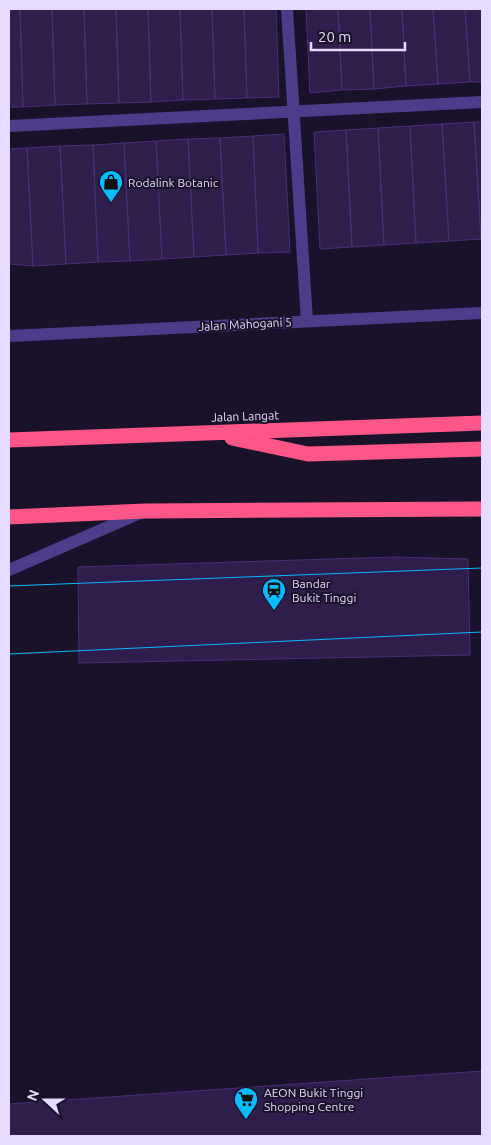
<svg xmlns="http://www.w3.org/2000/svg" width="491" height="1145" font-family="Ubuntu,sans-serif">
	<style>
		.building { fill: #2f1d4c; stroke: #4a2f78 }
		.lines { fill: none; stroke-linecap: round; stroke-linejoin: round }
		.lane { stroke: #4d3c8a; stroke-width: 12 }
		.street { stroke: #4d3c8a; stroke-width: 12 }
		.highway { stroke: #ff5689; stroke-width: 15 }
		.tram { stroke: #07bbff; stroke-width: 1 }
		.labels { text-anchor: middle; dominant-baseline: central; stroke-width: 4; stroke-linejoin: round; paint-order: stroke }
		.poi-label { font-size: 12px; fill: #e6dbff; stroke: #1a112b; text-anchor: start }
		.street-label { font-size: 12px; fill: #e6dbff; stroke: #1a112b }
	</style>
	<rect width="100%" height="100%" fill="#1a112b"/>
	<!-- building -->
	<path class="building" d="M9,9H20L23,107H9Z
		M20,9H52L55,105L23,107Z
		M52,9H84L87,104L55,105Z
		M84,9H116L119,103L87,104Z
		M116,9H148L151,102L119,103Z
		M148,9H180L183,100L151,102Z
		M180,9H212L215,99L183,100Z
		M212,9H244L247,98L215,99Z
		M244,9H276L279,97L247,98Z
		M306,9H338L342,90L310,93Z
		M338,9H370L374,89L342,90Z
		M370,9H402L406,86L374,89Z
		M402,9H433L438,84L406,86Z
		M433,9H465L470,82L438,84Z
		M465,9H482V82H470Z
		M474,122H482V239H481Z
		M474,122L481,239L449,241L442,124Z
		M442,124L449,241L416,243L410,126Z
		M410,126L416,243L384,245L378,128Z
		M378,128L384,245L352,247L346,130Z
		M346,130L352,247L320,249L314,132Z
		M284,134L290,252L258,253L253,136Z
		M253,136L258,253L226,255L220,138Z
		M220,138L226,255L194,257L188,139Z
		M188,139L194,257L162,259L156,141Z
		M156,141L162,259L130,261L124,143Z
		M124,143L130,261L98,262L93,145Z
		M93,145L98,262L66,264L60,146Z
		M60,146L66,264L33,266L27,148Z
		M27,148L33,266L9,264V149Z
		M394,557L468,559L470,655L79,663L78,567Z
		M482,1071V1136H9V1104Z"/>
	<g class="lines">
		<!-- lane -->
		<path class="lane" d="M287,9L307,321
			M9,126L482,102
			M9,570L140,513"/>
		<!-- street -->
		<path class="street" d="M9,336L482,313"/>
		<!-- highway -->
		<path class="highway" d="M232,438L308,454L482,449
			M9,440L482,423
			M9,517L145,511L482,509"/>
		<!-- tram -->
		<path class="tram" d="M9,586L482,568
			M9,654L482,632"/>
	</g>
	<!-- icons -->
	<defs>
		<g id="shop-pin" transform="scale(1.25)"><path d="M0 17L-7.5 6A9.5 9.5 0 1 1 7.5 6Z" fill="#07bbff" stroke="#1a112b"/><path d="M-5-2.5h2.3a2.7 3.5 0 0 1 5.4 0H5L5.5 6h-11ZM-1.5-2.5h3a1.5 2.3 0 0 0-3 0Z" fill="#111"/></g>
		<g id="station-pin" transform="scale(1.25)"><path d="M0 17L-7.5 6A9.5 9.5 0 1 1 7.5 6Z" fill="#07bbff" stroke="#1a112b"/><path d="M-3-6H3Q5-6 5-4V2Q5 4 3 4L4.5 6H3L1.5 4h-3L-3 6H-4.5L-3 4Q-5 4-5 2V-4Q-5-6-3-6ZM-3.5-4v3h7v-3ZM-3.5 1v1.5H-2V1ZM2 1v1.5H3.5V1Z" fill="#111"/></g>
		<g id="supermarket-pin" transform="scale(1.25)"><path d="M0 17L-7.5 6A9.5 9.5 0 1 1 7.5 6Z" fill="#07bbff" stroke="#1a112b"/><path d="M-6-5.5h2.5l.6 2H6L4.5 2H-2.5L-4.4-4H-6ZM-1.5 3.2a1.3 1.3 0 1 0 .1 0ZM3 3.2a1.3 1.3 0 1 0 .1 0Z" fill="#111"/></g>
	</defs>
	<g fill-rule="evenodd">
		<use href="#shop-pin" x="111" y="182"/>
		<use href="#station-pin" x="274" y="590"/>
		<use href="#supermarket-pin" x="246" y="1099"/>
	</g>
	<g class="labels">
		<!-- poi labels -->
		<g class="poi-label">
			<text x="128" y="182">Rodalink Botanic</text>
			<text x="292" y="583">Bandar<tspan x="292" dy="14">Bukit Tinggi</tspan></text>
			<text x="264" y="1092">AEON Bukit Tinggi<tspan x="264" dy="14">Shopping Centre</tspan></text>
		</g>
		<!-- street labels -->
		<g class="street-label">
			<text transform="translate(245 324) rotate(-3)">Jalan Mahogani 5</text>
			<text transform="translate(245 416) rotate(-2)">Jalan Langat</text>
		</g>
	</g>
	<!-- border -->
	<rect width="491" height="1145" fill="none" stroke="#e6dbff" stroke-width="20"/>
	<!-- north arrow -->
	<g transform="translate(45 1100) rotate(291)" stroke="#1a112b" stroke-width="4" paint-order="stroke">
	<path d="M0-4L9 19L0 12L-9 19Z" fill="#e6dbff"/>
	<text y="-8" font-size="14" font-weight="bold" text-anchor="middle" fill="#e6dbff">N</text>
	</g>
	<!-- scale -->
	<path d="M311 42v8h94v-8" fill="none" stroke="#e6dbff" stroke-width="2.5"/>
	<text x="318" y="42" font-size="15" fill="#e6dbff" stroke="#1a112b" stroke-width="4" paint-order="stroke">20 m</text>
</svg>
